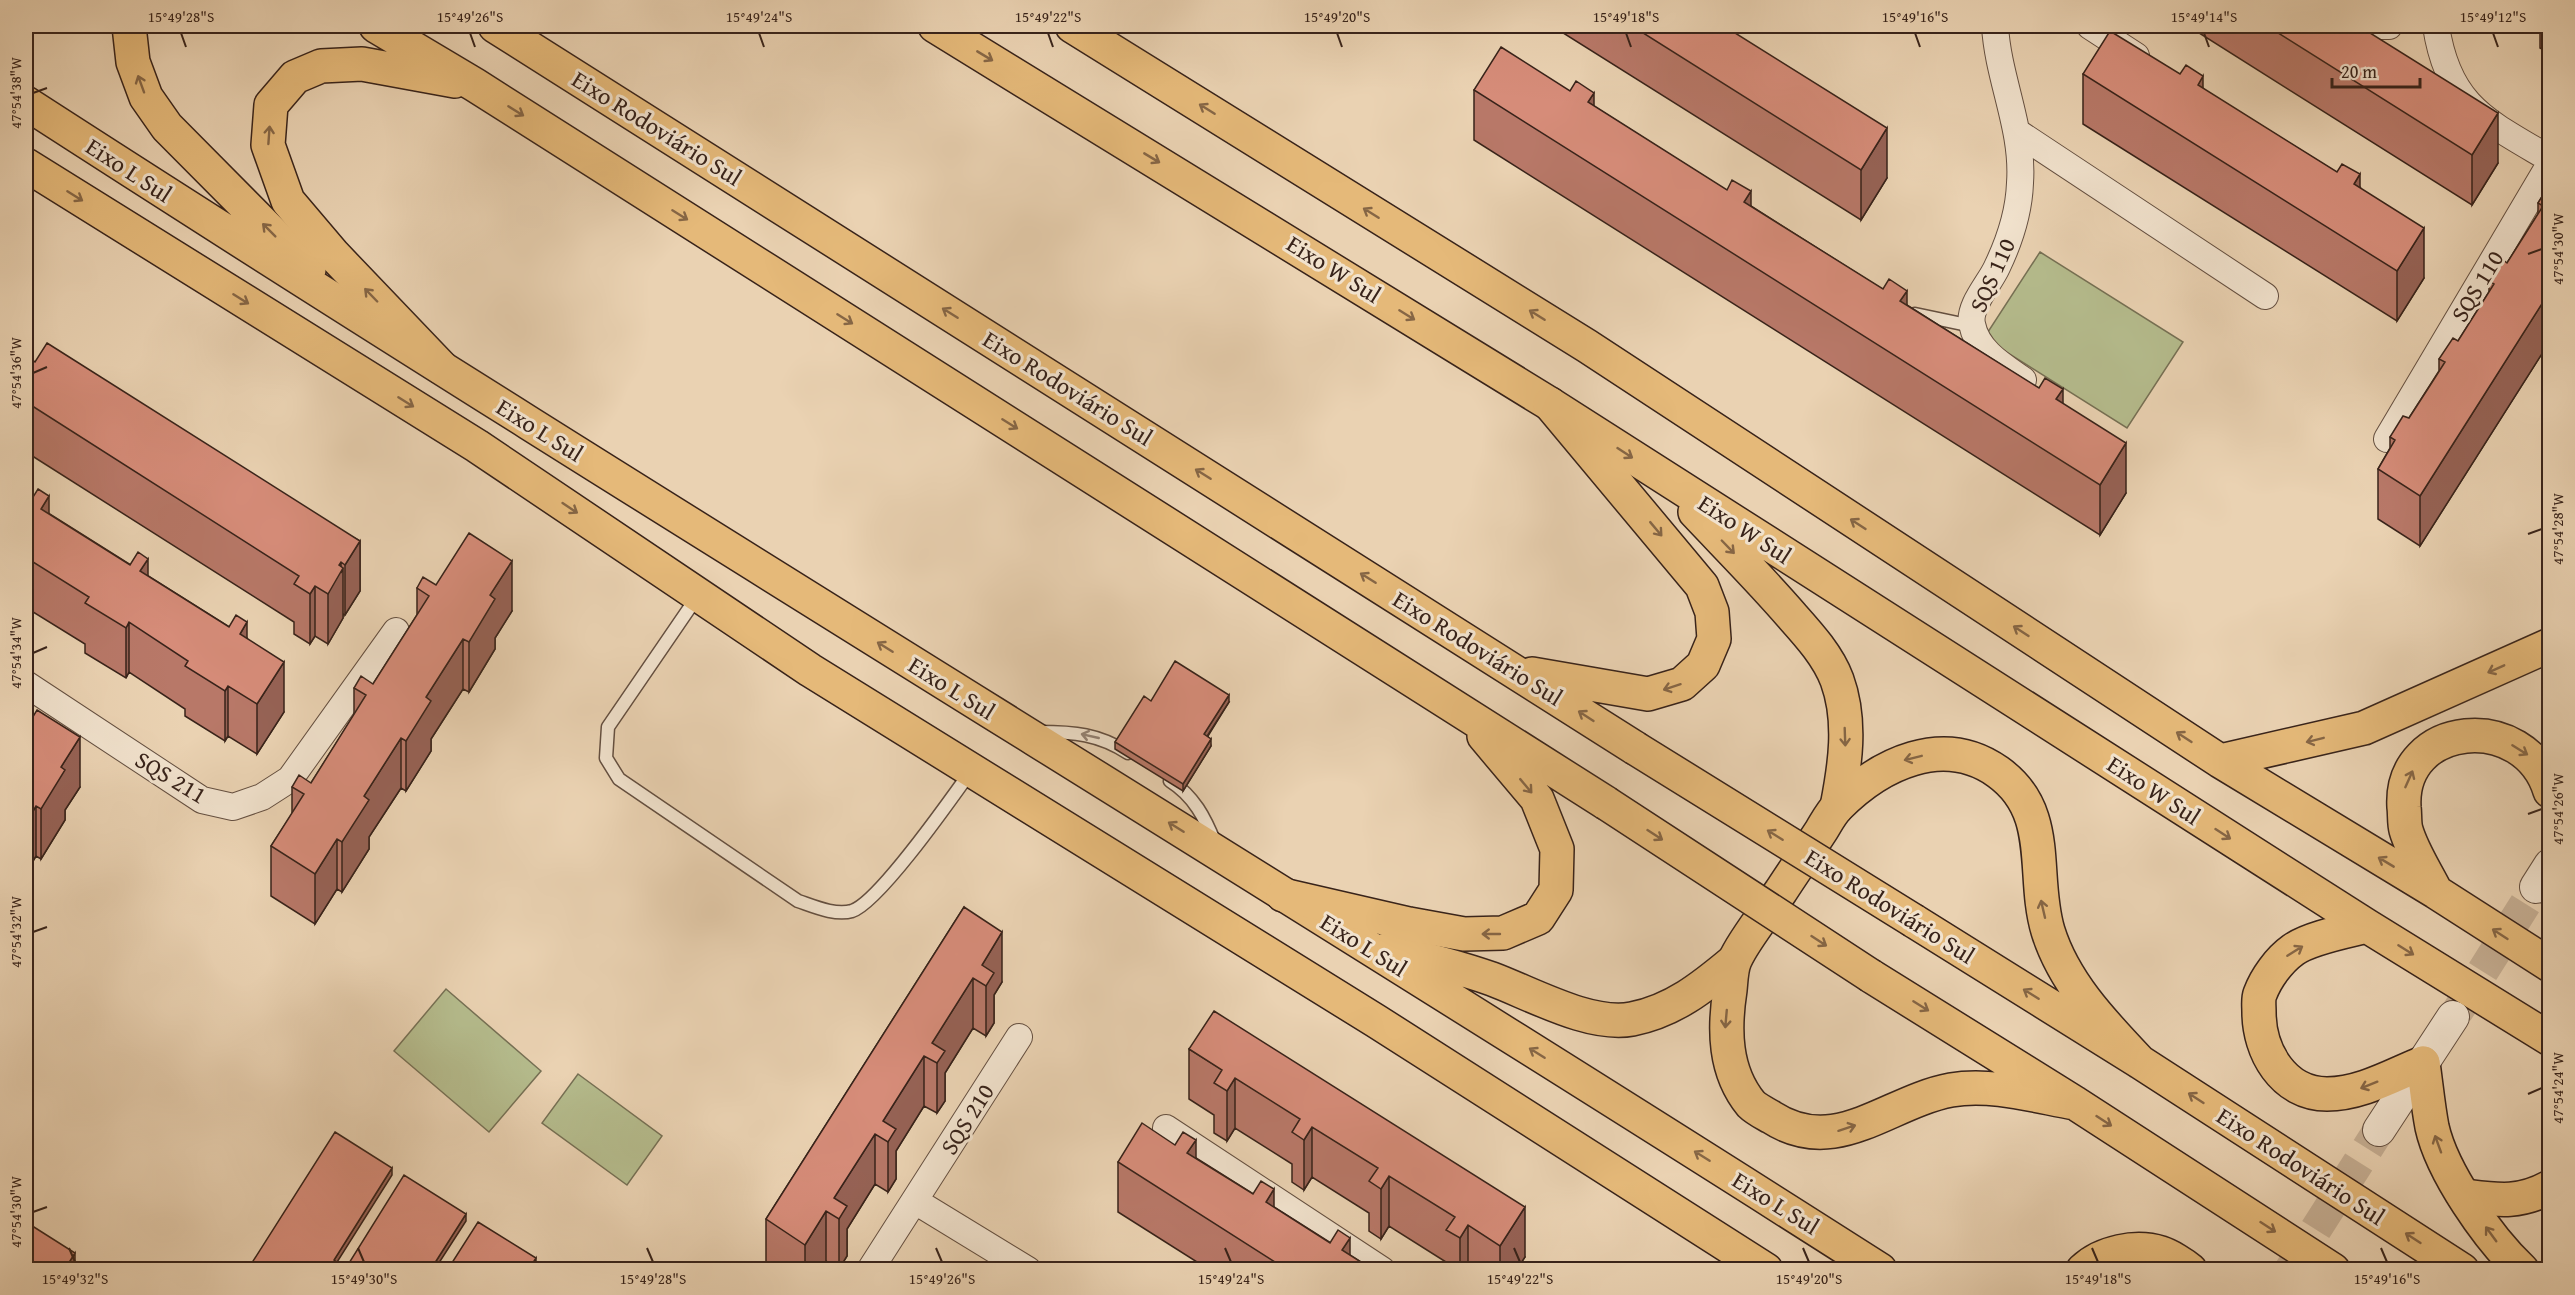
<svg xmlns="http://www.w3.org/2000/svg" width="2575" height="1295" font-family="'Gentium Book Plus',serif">
	<style>
		.garden { fill: #b5bc8d; stroke: #767054; stroke-width: 1.5 }
		.lines { fill: none; stroke-linecap: round; stroke-linejoin: round }
		.tertiary-tunnel { stroke: #c6af94; stroke-width: 32; stroke-dasharray: 32 16; stroke-linecap: butt }
		.service-casing { stroke: #644f40; stroke-width: 15 }
		.minor-casing { stroke: #644f40; stroke-width: 28 }
		.tertiary-casing { stroke: #644f40; stroke-width: 34 }
		.primary-casing { stroke: #38231a; stroke-width: 36 }
		.trunk-casing { stroke: #38231a; stroke-width: 36 }
		.service { stroke: #f1e2cd; stroke-width: 12 }
		.minor { stroke: #f1e2cd; stroke-width: 26 }
		.tertiary { stroke: #f1e2cd; stroke-width: 32 }
		.primary { stroke: #e5b979; stroke-width: 33 }
		.trunk { stroke: #e5b979; stroke-width: 33 }
		.trunk-bridge-casing { stroke: #38231a; stroke-width: 36; stroke-linecap: butt }
		.trunk-bridge { stroke: #e5b979; stroke-width: 33 }
		.wall { fill: #b87868; stroke: #38231a; stroke-width: 1.5 }
		.shaded-wall { fill: #966255; stroke: #38231a; stroke-width: 1.5 }
		.building { fill: #d68c79; stroke: #38231a; stroke-width: 1.5 }
		.oneway { stroke: #866645 }
		.oneway2 { stroke: #948274 }
		.ticks { fill: none; stroke: #38231a; stroke-width: 2 }
		.labels { text-anchor: middle; dominant-baseline: central; stroke-width: 6; stroke-linejoin: round; paint-order: stroke }
		.street-label { font-size: 24px; fill: #38231a; stroke: #f1e2cd }
		.neatline { fill: none; stroke: #38231a; stroke-width: 2 }
		.ticks-label { font-size: 15px; text-anchor: middle; fill: #38231a }
	</style>
	<rect width="100%" height="100%" fill="#ead2b2"/>
	<filter id="stains"><feTurbulence type="fractalNoise" baseFrequency=".00333" numOctaves="4"/><feColorMatrix values="0 0 0 0 .2 0 0 0 0 .09 0 0 0 0 .02 0 0 0 .5 -.17"/></filter>
	<radialGradient id="worn" r=".72"><stop offset=".6" stop-color="#630" stop-opacity="0"/><stop offset="1" stop-color="#630" stop-opacity=".3"/></radialGradient>
	<!-- garden -->
	<path class="garden" d="M2040,252L2183,342L2127,428L1984,338Z
		M446,989L541,1071L489,1132L394,1051Z
		M578,1074L662,1136L627,1185L542,1123Z"/>
	<g class="lines">
		<!-- tertiary-tunnel -->
		<path class="tertiary-tunnel" d="M2457,1012L2536,887
			M2290,1270L2379,1130"/>
		<!-- service casing -->
		<g class="service-casing">
			<path id="service" d="M1915,314L1972,326
				M697,597L608,727L606,758L619,779L798,901C813,906 835,916 852,911C879,902 951,799 971,771
				M1039,732C1074,732 1099,734 1128,753
				M1170,781C1194,796 1205,818 1215,843"/>
		</g>
		<!-- minor casing -->
		<g class="minor-casing">
			<path id="minor" d="M1995,26C1998,79 2024,129 2020,183C2019,211 2009,242 1997,267C1990,283 1968,306 1972,324C1977,351 2003,366 2023,380
				M2090,26L2136,56
				M2372,26H2389
				M2436,26C2448,106 2486,121 2550,159
				M2017,132L2265,296
				M2387,439L2550,164
				M26,684L202,800L233,807L262,797L290,779L396,631
				M1166,1128L1382,1270
				M915,1201L1028,1270
				M870,1270L1019,1037"/>
		</g>
		<!-- tertiary casing -->
		<g class="tertiary-casing">
			<path id="tertiary" d="M2536,887L2550,865
				M2379,1130L2453,1017"/>
		</g>
		<!-- primary casing -->
		<g class="primary-casing">
			<path id="primary" d="M129,26L133,62L146,97L167,127L309,270
				M935,26L1550,404L2367,926L2550,1039
				M1072,26L1587,346L2220,761L2436,892L2550,965
				M26,103C639,499 1265,877 1880,1270
				M26,165L477,446L810,670L1376,1021L1766,1270
				M1695,512C1728,547 1761,580 1792,616C1809,635 1828,656 1837,680C1852,721 1845,766 1837,807
				M2220,761L2364,728L2550,645
				M2436,892C2426,872 2412,851 2406,830C2404,823 2405,814 2404,807C2399,721 2525,709 2550,791
				M2367,926C2347,931 2309,938 2293,950C2279,960 2266,978 2260,994C2258,999 2259,1006 2259,1012C2259,1051 2283,1094 2327,1094C2361,1094 2393,1075 2423,1063
				M1386,950C1422,958 1458,967 1492,979C1532,994 1590,1027 1632,1019C1673,1011 1703,987 1734,961
				M2464,1196C2497,1200 2519,1204 2550,1187
				M2083,1270C2102,1252 2136,1245 2161,1253C2170,1256 2183,1264 2190,1270"/>
		</g>
		<!-- trunk casing -->
		<g class="trunk-casing">
			<path id="trunk" d="M376,26L475,85L1606,803
				M495,26L1635,748
				M441,367L333,254L288,201L268,145L271,105L295,77L321,66L362,64L455,81
				M1532,674L1648,694L1682,684L1703,665L1714,639L1712,612L1702,586L1550,404
				M1283,895L1409,924L1464,934L1503,933L1538,918L1556,890L1557,849L1537,799L1484,736
				M1914,921L2140,1062L2462,1270
				M1871,976L2075,1103L2333,1270
				M2423,1063C2426,1084 2428,1106 2432,1127C2442,1172 2488,1238 2522,1270
				M2075,1103C2035,1096 1991,1083 1951,1090C1887,1102 1836,1159 1771,1117C1764,1113 1756,1109 1751,1104C1724,1071 1724,1029 1730,990C1731,981 1731,969 1735,960C1743,941 1768,910 1781,891C1794,871 1808,851 1821,831C1826,823 1831,813 1838,806C1880,764 1943,733 1998,772C2054,812 2031,875 2048,931C2064,983 2104,1024 2140,1062"/>
		</g>
		<!-- service -->
		<use href="#service" class="service"/>
		<!-- minor -->
		<use href="#minor" class="minor"/>
		<!-- tertiary -->
		<use href="#tertiary" class="tertiary"/>
		<!-- primary -->
		<use href="#primary" class="primary"/>
		<!-- trunk -->
		<use href="#trunk" class="trunk"/>
		<!-- trunk-bridge casing -->
		<g class="trunk-bridge-casing">
			<path id="trunk-bridge" d="M1635,748L1914,921
				M1606,803L1871,976"/>
		</g>
		<!-- trunk-bridge -->
		<use href="#trunk-bridge" class="trunk-bridge"/>
	</g>
	<!-- wall -->
	<path class="wall" d="M1552,26H1724L1887,178L1861,220Z
		M2188,26H2359L2498,163L2472,205Z
		M2540,26H2550V54L2540,48Z
		M2083,74L2203,89L2360,187L2424,278L2397,321L2083,124Z
		M1474,90L1570,91L2063,404L2126,493L2100,535L1474,140Z
		M2550,184V341L2420,546L2378,519V469L2390,448V437L2409,418L2439,371V359L2458,341L2489,292V281L2507,263L2538,214V203Z
		M26,357L360,541V591L345,615L343,614V618L328,644L315,636L310,644L294,634V622L26,452Z
		M26,499L247,638L284,712L257,754L228,736L225,741L185,716V709L129,672L126,678L85,653V644L30,610L26,616Z
		M436,585L512,611L495,638V649L469,692L463,689L431,739V751L406,791L401,788L369,837V849L342,892L337,889L315,924L271,896V846L292,814V787L311,783L354,715V688L373,684L417,615V588Z
		M1151,701L1229,702L1208,736L1211,746L1183,791L1115,749V742Z
		M26,728L80,787L65,810V820L41,859L36,856L26,873Z
		M964,907L1002,982L994,995V1023L986,1036L973,1028L945,1073V1101L937,1113L924,1106L896,1151V1179L888,1192L875,1184L847,1229V1256L839,1269L826,1261L821,1269H766V1219Z
		M1189,1049L1525,1257L1517,1269H1446V1262L1389,1226L1381,1239L1369,1231V1213L1312,1177L1304,1190L1292,1182V1164L1235,1128L1227,1141L1214,1133V1115L1189,1099Z
		M1196,1158L1274,1207L1372,1269H1208L1118,1212V1162Z"/>
	<!-- shaded-wall -->
	<path class="shaded-wall" d="M2203,76V126L2198,85Z
		M1594,93V143L1588,102Z
		M2498,113V163L2472,205V155Z
		M1887,128V178L1861,220V170Z
		M2360,174V224L2354,184Z
		M1751,191V241L1744,202Z
		M2424,228V278L2397,321V271Z
		M1907,291V341L1900,301Z
		M2550,291V341L2420,546V496Z
		M2063,389V439L2056,399Z
		M2126,443V493L2100,535V485Z
		M49,496V545L41,509Z
		M360,541V591L345,615V565Z
		M148,559V608L140,571Z
		M30,560V610L26,616V566Z
		M512,561V611L495,638V649L469,692V642L490,595Z
		M341,562V573L343,568V618L328,644V594L339,565Z
		M315,586V636L310,644V594Z
		M129,622V672L126,678V628Z
		M247,622V672L240,634Z
		M463,639V689L431,739V751L406,791V741L426,697Z
		M284,662V712L257,754V704Z
		M228,686V736L225,741V691Z
		M1229,695V702L1204,741V734Z
		M80,737V787L65,810V820L41,859V809L61,767Z
		M401,738V788L369,837V849L342,892V842L364,796Z
		M1211,739V746L1183,791V784Z
		M36,806V856L26,873V823Z
		M337,839V889L315,924V874Z
		M1002,932V982L994,995V1023L986,1036V986L982,965Z
		M973,978V1028L945,1073V1101L937,1113V1063L932,1043Z
		M924,1056V1106L896,1151V1179L888,1192V1142L883,1121Z
		M1235,1078V1128L1227,1141V1091Z
		M1312,1127V1177L1304,1190V1140Z
		M875,1134V1184L847,1229V1256L839,1269V1219L834,1198Z
		M1196,1140V1190L1187,1153Z
		M392,1168V1175L334,1267V1260Z
		M1389,1176V1226L1381,1239V1189Z
		M1274,1189V1239L1266,1202Z
		M1525,1207V1257L1517,1269H1500V1246Z
		M826,1211V1261L821,1269H805V1245Z
		M466,1214V1221L435,1269H431Z
		M1468,1225V1269H1460V1238Z
		M1350,1238V1269L1342,1250Z
		M75,1253V1269H65Z
		M536,1258V1266L533,1269H529Z"/>
	<!-- building -->
	<path class="building" d="M1632,26H1724L1887,128L1861,170Z
		M2267,26H2359L2498,113L2472,155Z
		M2110,31L2180,74L2186,65L2203,76L2198,85L2337,172L2342,164L2360,174L2354,184L2424,228L2397,271L2083,74Z
		M1501,47L1570,91L1576,81L1594,93L1588,102L1727,190L1732,180L1751,191L1744,202L1883,289L1889,279L1907,291L1900,301L2039,388L2045,378L2063,389L2056,399L2126,443L2100,485L1474,90Z
		M2550,184V291L2420,496L2378,469L2395,440L2390,437L2403,416L2409,418L2431,384L2445,362L2439,359L2453,338L2458,341L2494,284L2489,281L2502,259L2507,263L2543,206L2538,203Z
		M47,343L360,541L345,565L341,562L339,565L343,568L328,594L315,586L310,594L294,584L299,576L26,402V379L27,376H26V356L35,362Z
		M38,489L49,496L41,509L130,565L138,552L148,559L140,571L229,627L236,615L247,622L240,634L284,662L257,704L228,686L225,691L185,666L188,661L129,622L126,628L85,603L89,597L30,560L26,566V499L30,502Z
		M469,533L512,561L490,595L495,599L469,642L463,639L426,697L431,701L406,741L401,738L364,796L369,800L342,842L337,839L315,874L271,846L304,794L292,787L299,775L311,783L366,695L354,688L361,676L373,684L429,596L417,588L423,577L436,585Z
		M1175,661L1229,695L1204,734L1211,739L1183,784L1115,742L1144,696L1151,701Z
		M37,710L80,737L61,767L65,770L41,809L36,806L26,823V728Z
		M964,907L1002,932L982,965L994,973L986,986L973,978L932,1043L945,1051L937,1063L924,1056L883,1121L896,1129L888,1142L875,1134L834,1198L847,1206L839,1219L826,1211L805,1245L766,1219Z
		M1214,1011L1525,1207L1500,1246L1468,1225L1460,1238L1446,1230L1455,1217L1389,1176L1381,1189L1369,1181L1378,1168L1312,1127L1304,1140L1292,1132L1300,1119L1235,1078L1227,1091L1214,1083L1222,1070L1189,1049Z
		M1142,1123L1175,1145L1183,1132L1196,1140L1187,1153L1253,1194L1261,1181L1274,1189L1266,1202L1330,1243L1338,1230L1350,1238L1342,1250L1372,1269H1286L1118,1162Z
		M335,1132L392,1168L334,1260L346,1268L404,1175L466,1214L431,1269H248Z
		M26,1222L75,1253L65,1269H26Z
		M478,1222L536,1258L529,1269H448Z"/>
	<!-- one-way arrows -->
	<defs><path id="oneway-shaft" d="M-6 0H5M1.5-3L5.5 0L1.5 3" fill="none" stroke-width="1.6" stroke-linecap="round" stroke-linejoin="round" transform="scale(1.5)"/></defs>
	<g class="oneway">
		<use href="#oneway-shaft" transform="translate(985 56) rotate(31)"/>
		<use href="#oneway-shaft" transform="translate(141 84) rotate(-110)"/>
		<use href="#oneway-shaft" transform="translate(1207 109) rotate(-148)"/>
		<use href="#oneway-shaft" transform="translate(516 111) rotate(32)"/>
		<use href="#oneway-shaft" transform="translate(269 135) rotate(-86)"/>
		<use href="#oneway-shaft" transform="translate(1152 158) rotate(31)"/>
		<use href="#oneway-shaft" transform="translate(75 196) rotate(32)"/>
		<use href="#oneway-shaft" transform="translate(1371 213) rotate(-148)"/>
		<use href="#oneway-shaft" transform="translate(680 215) rotate(32)"/>
		<use href="#oneway-shaft" transform="translate(269 230) rotate(-135)"/>
		<use href="#oneway-shaft" transform="translate(371 295) rotate(-134)"/>
		<use href="#oneway-shaft" transform="translate(241 299) rotate(32)"/>
		<use href="#oneway-shaft" transform="translate(950 313) rotate(-148)"/>
		<use href="#oneway-shaft" transform="translate(1407 315) rotate(32)"/>
		<use href="#oneway-shaft" transform="translate(1537 315) rotate(-148)"/>
		<use href="#oneway-shaft" transform="translate(845 319) rotate(32)"/>
		<use href="#oneway-shaft" transform="translate(406 402) rotate(32)"/>
		<use href="#oneway-shaft" transform="translate(1010 424) rotate(32)"/>
		<use href="#oneway-shaft" transform="translate(1625 453) rotate(33)"/>
		<use href="#oneway-shaft" transform="translate(1203 474) rotate(-148)"/>
		<use href="#oneway-shaft" transform="translate(570 508) rotate(34)"/>
		<use href="#oneway-shaft" transform="translate(1858 524) rotate(-147)"/>
		<use href="#oneway-shaft" transform="translate(1656 529) rotate(50)"/>
		<use href="#oneway-shaft" transform="translate(1728 547) rotate(46)"/>
		<use href="#oneway-shaft" transform="translate(1368 578) rotate(-148)"/>
		<use href="#oneway-shaft" transform="translate(2021 631) rotate(-147)"/>
		<use href="#oneway-shaft" transform="translate(885 647) rotate(-148)"/>
		<use href="#oneway-shaft" transform="translate(2496 669) rotate(156)"/>
		<use href="#oneway-shaft" transform="translate(1672 687) rotate(162)"/>
		<use href="#oneway-shaft" transform="translate(1586 716) rotate(-147)"/>
		<use href="#oneway-shaft" transform="translate(1845 737) rotate(88)"/>
		<use href="#oneway-shaft" transform="translate(2184 737) rotate(-147)"/>
		<use href="#oneway-shaft" transform="translate(2315 740) rotate(166)"/>
		<use href="#oneway-shaft" transform="translate(2520 750) rotate(32)"/>
		<use href="#oneway-shaft" transform="translate(1913 758) rotate(166)"/>
		<use href="#oneway-shaft" transform="translate(2409 779) rotate(-66)"/>
		<use href="#oneway-shaft" transform="translate(1526 786) rotate(50)"/>
		<use href="#oneway-shaft" transform="translate(1176 827) rotate(-148)"/>
		<use href="#oneway-shaft" transform="translate(2223 834) rotate(33)"/>
		<use href="#oneway-shaft" transform="translate(1655 835) rotate(33)"/>
		<use href="#oneway-shaft" transform="translate(1775 835) rotate(-148)"/>
		<use href="#oneway-shaft" transform="translate(2386 862) rotate(-149)"/>
		<use href="#oneway-shaft" transform="translate(2043 909) rotate(-103)"/>
		<use href="#oneway-shaft" transform="translate(1491 934) rotate(180)"/>
		<use href="#oneway-shaft" transform="translate(2500 934) rotate(-147)"/>
		<use href="#oneway-shaft" transform="translate(1819 941) rotate(33)"/>
		<use href="#oneway-shaft" transform="translate(2406 950) rotate(32)"/>
		<use href="#oneway-shaft" transform="translate(2295 951) rotate(-32)"/>
		<use href="#oneway-shaft" transform="translate(2031 994) rotate(-148)"/>
		<use href="#oneway-shaft" transform="translate(1921 1006) rotate(32)"/>
		<use href="#oneway-shaft" transform="translate(1726 1019) rotate(95)"/>
		<use href="#oneway-shaft" transform="translate(1537 1053) rotate(-148)"/>
		<use href="#oneway-shaft" transform="translate(2369 1085) rotate(158)"/>
		<use href="#oneway-shaft" transform="translate(2196 1098) rotate(-147)"/>
		<use href="#oneway-shaft" transform="translate(2104 1121) rotate(33)"/>
		<use href="#oneway-shaft" transform="translate(1847 1128) rotate(-18)"/>
		<use href="#oneway-shaft" transform="translate(2438 1144) rotate(-110)"/>
		<use href="#oneway-shaft" transform="translate(1702 1156) rotate(-148)"/>
		<use href="#oneway-shaft" transform="translate(2268 1227) rotate(33)"/>
		<use href="#oneway-shaft" transform="translate(2491 1234) rotate(-126)"/>
		<use href="#oneway-shaft" transform="translate(2413 1238) rotate(-147)"/>
	</g>
	<use class="oneway2" href="#oneway-shaft" transform="translate(1090 736) rotate(-167)"/>
	<!-- ticks -->
	<path class="ticks" d="M181,33L186,47M470,33L475,47M759,33L764,47M1048,33L1053,47M1337,33L1342,47M1626,33L1631,47M1915,33L1920,47M2204,33L2209,47M2493,33L2498,47M33,93L47,88M2528,254L2542,249M33,373L47,367M2528,534L2542,529M33,653L47,647M2528,814L2542,809M33,932L47,927M2528,1094L2542,1088M33,1212L47,1207M69,1248L75,1262M358,1248L364,1262M647,1248L653,1262M936,1248L942,1262M1225,1248L1231,1262M1514,1248L1520,1262M1803,1248L1809,1262M2092,1248L2098,1262M2381,1248L2387,1262"/>
	<g class="labels">
		<!-- street labels -->
		<g class="street-label">
			<text transform="translate(657 128) rotate(32)">Eixo Rodoviário Sul</text>
			<text transform="translate(129 170) rotate(33)">Eixo L Sul</text>
			<text transform="translate(1334 269) rotate(32)">Eixo W Sul</text>
			<text transform="translate(1992 275) rotate(-66)">SQS 110</text>
			<text transform="translate(2477 286) rotate(-59)">SQS 110</text>
			<text transform="translate(1068 388) rotate(32)">Eixo Rodoviário Sul</text>
			<text transform="translate(540 430) rotate(32)">Eixo L Sul</text>
			<text transform="translate(1745 529) rotate(33)">Eixo W Sul</text>
			<text transform="translate(1478 648) rotate(32)">Eixo Rodoviário Sul</text>
			<text transform="translate(952 688) rotate(32)">Eixo L Sul</text>
			<text transform="translate(171 777) rotate(31)">SQS 211</text>
			<text transform="translate(2154 790) rotate(33)">Eixo W Sul</text>
			<text transform="translate(1890 906) rotate(32)">Eixo Rodoviário Sul</text>
			<text transform="translate(1364 945) rotate(32)">Eixo L Sul</text>
			<text transform="translate(967 1119) rotate(-58)">SQS 210</text>
			<text transform="translate(2301 1166) rotate(33)">Eixo Rodoviário Sul</text>
			<text transform="translate(1776 1203) rotate(32)">Eixo L Sul</text>
		</g>
	</g>
	<!-- margin -->
	<rect width="2575" height="1295" fill="none" stroke="#ead2b2" stroke-width="66"/>
	<!-- scale -->
	<path d="M2332 78v9h88v-9" fill="none" stroke="#38231a" stroke-width="3"/>
	<text x="2341" y="78" font-size="18" fill="#38231a" stroke="#f1e2cd" stroke-width="4.5" paint-order="stroke">20 m</text>
	<rect x="33" y="33" width="2509" height="1229" class="neatline"/>
	<g class="ticks-label">
		<text x="181" y="22">15°49'28"S</text>
		<text x="470" y="22">15°49'26"S</text>
		<text x="759" y="22">15°49'24"S</text>
		<text x="1048" y="22">15°49'22"S</text>
		<text x="1337" y="22">15°49'20"S</text>
		<text x="1626" y="22">15°49'18"S</text>
		<text x="1915" y="22">15°49'16"S</text>
		<text x="2204" y="22">15°49'14"S</text>
		<text x="2493" y="22">15°49'12"S</text>
		<text transform="translate(16 93) rotate(-90)" y="5">47°54'38"W</text>
		<text transform="translate(2558 249) rotate(-90)" y="5">47°54'30"W</text>
		<text transform="translate(16 373) rotate(-90)" y="5">47°54'36"W</text>
		<text transform="translate(2558 529) rotate(-90)" y="5">47°54'28"W</text>
		<text transform="translate(16 653) rotate(-90)" y="5">47°54'34"W</text>
		<text transform="translate(2558 809) rotate(-90)" y="5">47°54'26"W</text>
		<text transform="translate(16 932) rotate(-90)" y="5">47°54'32"W</text>
		<text transform="translate(2558 1088) rotate(-90)" y="5">47°54'24"W</text>
		<text transform="translate(16 1212) rotate(-90)" y="5">47°54'30"W</text>
		<text x="75" y="1284">15°49'32"S</text>
		<text x="364" y="1284">15°49'30"S</text>
		<text x="653" y="1284">15°49'28"S</text>
		<text x="942" y="1284">15°49'26"S</text>
		<text x="1231" y="1284">15°49'24"S</text>
		<text x="1520" y="1284">15°49'22"S</text>
		<text x="1809" y="1284">15°49'20"S</text>
		<text x="2098" y="1284">15°49'18"S</text>
		<text x="2387" y="1284">15°49'16"S</text>
	</g>
	<rect width="100%" height="100%" filter="url(#stains)"/>
	<rect width="100%" height="100%" fill="url(#worn)"/>
</svg>
